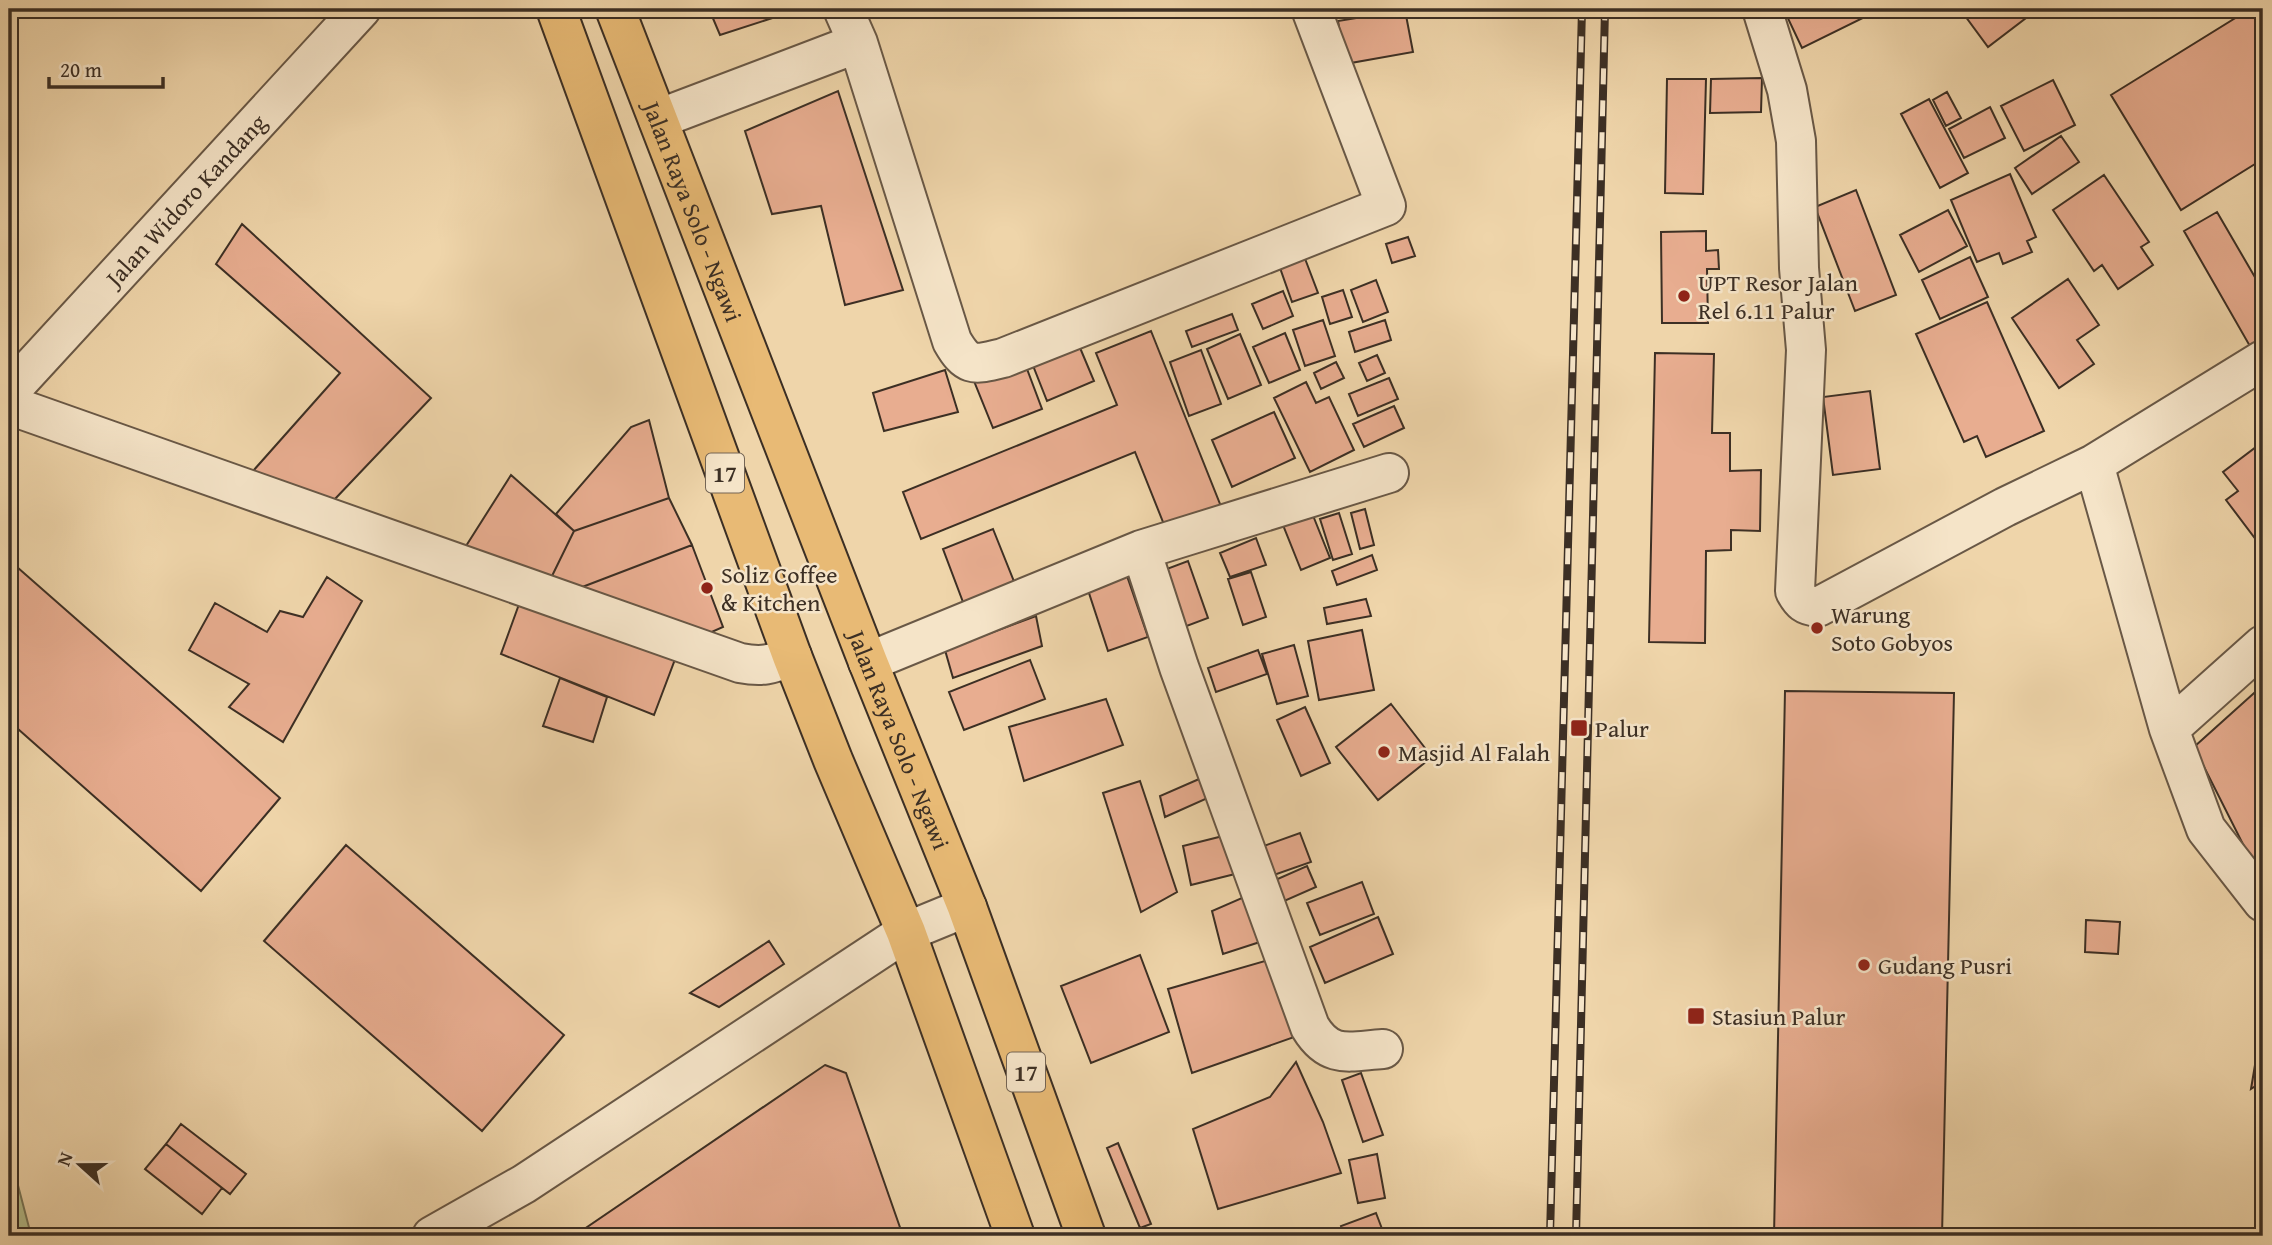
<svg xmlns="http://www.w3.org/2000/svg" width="2272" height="1245" font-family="'Gentium Book Plus',serif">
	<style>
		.green { fill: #b5be8b; stroke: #787658; stroke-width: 2 }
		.building { fill: #e8ad90; stroke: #3c2f24; stroke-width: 2 }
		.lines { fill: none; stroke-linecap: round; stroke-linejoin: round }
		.minor-casing { stroke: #695846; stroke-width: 42 }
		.tertiary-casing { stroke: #695846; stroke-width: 42 }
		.trunk-casing { stroke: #3c2f24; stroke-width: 42 }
		.minor { stroke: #f5e4c8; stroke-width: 38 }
		.tertiary { stroke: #f5e4c8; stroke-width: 38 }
		.trunk { stroke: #e8ba75; stroke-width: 38 }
		.rail-casing { stroke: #3c2f24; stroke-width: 8 }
		.rail { stroke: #f5e4c8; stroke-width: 5; stroke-dasharray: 16; stroke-linecap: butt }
		.poi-dot { fill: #8f2418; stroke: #f5e4c8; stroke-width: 2.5 }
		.labels { text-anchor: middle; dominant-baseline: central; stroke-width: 5; stroke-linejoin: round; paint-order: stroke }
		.shield { fill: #f5e4c8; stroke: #746555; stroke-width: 2 }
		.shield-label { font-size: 23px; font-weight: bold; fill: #3c2f24 }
		.street-label { font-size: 24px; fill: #3c2f24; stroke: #f5e4c8 }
		.poi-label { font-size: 24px; fill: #3c2f24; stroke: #f5e4c8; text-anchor: start }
	</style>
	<rect width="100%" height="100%" fill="#efd5aa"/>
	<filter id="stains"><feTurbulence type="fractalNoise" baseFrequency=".00286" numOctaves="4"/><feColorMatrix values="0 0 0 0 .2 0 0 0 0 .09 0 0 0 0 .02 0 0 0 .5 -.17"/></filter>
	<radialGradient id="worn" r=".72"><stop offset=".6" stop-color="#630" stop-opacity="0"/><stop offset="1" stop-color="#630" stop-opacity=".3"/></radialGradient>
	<!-- green -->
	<path class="green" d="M9,1151L31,1235L9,1236Z"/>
	<!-- building -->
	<path class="building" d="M709,9H800L720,35Z
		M1788,9H1874L1875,12L1802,48L1784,10Z
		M1960,9H2019L2026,18L1988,47Z
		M2250,9H2263V159L2181,210L2111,95Z
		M1405,10L1413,52L1345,64L1338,21Z
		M1762,78L1761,112L1710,113L1711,79Z
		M1667,79H1706L1703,194L1665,193Z
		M2053,80L2075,125L2024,151L2001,106Z
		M838,91L903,290L845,305L821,206L772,214L745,131Z
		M1947,92L1961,118L1946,126L1933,100Z
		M1929,99L1968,173L1940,188L1901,114Z
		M1990,107L2005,138L1964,158L1949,129Z
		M2061,136L2079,162L2032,194L2015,168Z
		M2010,174L2036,237L2027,241L2032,252L2003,264L1999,253L1977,262L1951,200Z
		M2104,175L2149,242L2141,247L2153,265L2118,289L2102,265L2094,271L2053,210Z
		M1856,190L1896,295L1855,311L1815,207Z
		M1948,210L1967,246L1919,272L1900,235Z
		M2217,212L2263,291V341L2251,348L2184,231Z
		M242,224L431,398L334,500L253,471L340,373L216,264Z
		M1706,231V251L1718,250L1719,269H1707L1708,323H1662L1661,232Z
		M1408,237L1415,256L1392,263L1386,244Z
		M1304,256L1318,293L1292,302L1279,265Z
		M1970,257L1988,297L1940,319L1922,280Z
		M2068,279L2099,325L2077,340L2094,364L2059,388L2012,318Z
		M1376,280L1388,312L1363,322L1351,290Z
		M1343,290L1352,317L1330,324L1322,297Z
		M1283,291L1293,316L1263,329L1252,304Z
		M1987,302L2044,431L1986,457L1977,436L1964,442L1916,334Z
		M1232,314L1238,330L1192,347L1186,331Z
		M1323,320L1335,356L1305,366L1293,330Z
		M1385,320L1391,340L1355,352L1349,332Z
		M1151,331L1222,509L1167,532L1135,452L921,539L903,492L1117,405L1096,353Z
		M1285,333L1300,370L1269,383L1253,347Z
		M1240,334L1261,385L1228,399L1207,349Z
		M1078,343L1094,381L1047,401L1032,363Z
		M1201,350L1221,404L1189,416L1170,362Z
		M1655,353L1714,354L1712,433H1730V471L1761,470L1760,531L1731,530V550L1706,551L1705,643L1649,642Z
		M1377,355L1385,373L1367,381L1359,363Z
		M1024,361L1042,409L993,428L974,381Z
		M1336,362L1344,378L1321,389L1314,373Z
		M945,370L958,412L884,431L873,393Z
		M1389,378L1398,399L1358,416L1349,394Z
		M1306,382L1316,403L1329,397L1354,450L1310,472L1274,398Z
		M1870,391L1880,469L1833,475L1823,397Z
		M1394,406L1404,428L1364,447L1353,424Z
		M1274,412L1295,458L1232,487L1212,440Z
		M649,420L669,498L574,531L556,514L631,427Z
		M2260,444L2263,448V549L2226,500L2238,491L2223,472Z
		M511,475L574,531L551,578L466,546Z
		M669,498L692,545L577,589L551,578L574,531Z
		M1365,509L1374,545L1360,549L1351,513Z
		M1312,513L1330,558L1301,570L1283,525Z
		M1339,513L1352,554L1333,560L1320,519Z
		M993,529L1017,589L966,610L943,549Z
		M1256,538L1266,565L1230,577L1220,553Z
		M692,545L723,627L705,635L577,589Z
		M1372,555L1377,570L1337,585L1332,571Z
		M1188,561L1208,618L1184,627L1164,570Z
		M17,567L280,798L201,891L9,721V577Z
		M1251,572L1266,617L1243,625L1228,579Z
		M1127,576L1148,637L1108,651L1088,590Z
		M327,577L362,601L283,742L229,707L249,684L189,650L215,603L267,632L280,611L303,617Z
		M522,596L677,654L654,715L501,654Z
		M1366,599L1371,616L1327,624L1324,608Z
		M1036,616L1042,646L953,678L945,650Z
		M1362,630L1374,690L1319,700L1308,641Z
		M1294,645L1308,696L1277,704L1262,654Z
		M1258,650L1267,674L1216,692L1208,668Z
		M1030,660L1045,699L964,730L949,692Z
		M560,678L607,697L593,742L543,726Z
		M2263,685V884L2194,747Z
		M1785,691L1954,693L1942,1236H1774Z
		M1106,699L1123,745L1024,781L1009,727Z
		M1391,704L1432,757L1378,800L1336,747Z
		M1305,707L1330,763L1301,776L1277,720Z
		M1206,776L1210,797L1165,817L1160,796Z
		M1140,781L1177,892L1141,912L1103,793Z
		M1300,833L1311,862L1271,876L1261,847Z
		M1227,835L1239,873L1191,885L1183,846Z
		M346,845L564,1035L482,1131L264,941Z
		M1307,866L1316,887L1282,902L1273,881Z
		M1362,882L1374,914L1320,935L1307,903Z
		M1251,894L1266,940L1223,954L1212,911Z
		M1378,917L1393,954L1325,983L1310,947Z
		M2086,920L2120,922L2118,954L2085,952Z
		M769,941L784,964L719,1007L690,993Z
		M1140,955L1169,1032L1091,1063L1061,986Z
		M1272,959L1300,1035L1192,1073L1168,989Z
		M2263,1043V1081L2251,1089L2258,1047Z
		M1296,1062L1323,1122L1341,1173L1218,1209L1193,1129L1270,1097Z
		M825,1065L846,1073L903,1236H574Z
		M1361,1073L1383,1135L1363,1142L1342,1080Z
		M181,1124L246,1174L230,1194L166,1144Z
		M1118,1143L1151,1224L1140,1228L1107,1148Z
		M166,1144L222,1188L202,1214L145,1169Z
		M1377,1154L1385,1198L1358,1203L1349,1160Z
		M1376,1213L1384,1234L1376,1236H1344L1341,1226Z"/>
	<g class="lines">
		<!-- minor casing -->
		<g class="minor-casing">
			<path id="minor" d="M843,9L858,43L952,341C968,369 975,364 1003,358L1386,206L1311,9
				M1762,9L1787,90L1796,141L1799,268L1806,350L1795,591C1801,602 1805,606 1818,607L2005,507L2094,464L2263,360
				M658,119L858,43
				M2094,464L2169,729
				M1141,550L1179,667L1310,1027C1330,1060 1350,1051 1383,1049
				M2263,645L2169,729L2206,829L2263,902
				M868,662L1141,550L1389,473
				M432,1236L524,1184L906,932L967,907"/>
		</g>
		<!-- tertiary casing -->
		<g class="tertiary-casing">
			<g id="tertiary">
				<path id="s1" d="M9,392L361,9"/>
				<path d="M9,405L740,663C762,667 771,665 792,656"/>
			</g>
		</g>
		<!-- trunk casing -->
		<g class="trunk-casing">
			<g id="trunk">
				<path d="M556,9L792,656L833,760L906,932L1015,1236"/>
				<path id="s2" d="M615,9L868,662L967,907L1086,1236"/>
			</g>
		</g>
		<!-- minor -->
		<use href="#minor" class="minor"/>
		<!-- tertiary -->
		<use href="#tertiary" class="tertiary"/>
		<!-- trunk -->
		<use href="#trunk" class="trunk"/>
		<!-- rail casing -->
		<g class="rail-casing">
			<path id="rail" d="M1550,1236L1582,9
				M1576,1236L1605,9"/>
		</g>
		<!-- rail -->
		<use href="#rail" class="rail"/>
	</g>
	<!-- markers -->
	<g class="poi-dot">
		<circle cx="1684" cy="296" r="7"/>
		<circle cx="707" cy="588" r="7"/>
		<circle cx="1817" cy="628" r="7"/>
		<rect x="1570" y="719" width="18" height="18" rx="3.5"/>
		<circle cx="1384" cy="752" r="7"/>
		<circle cx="1864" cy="965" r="7"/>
		<rect x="1687" y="1007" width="18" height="18" rx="3.5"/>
	</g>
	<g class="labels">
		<!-- shield labels -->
		<g class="shield">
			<rect x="706" y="453.5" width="38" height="39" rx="5"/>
			<rect x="1007" y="1052.5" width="38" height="39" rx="5"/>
		</g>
		<g class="shield-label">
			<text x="725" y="473">17</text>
			<text x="1026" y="1072">17</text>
		</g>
		<!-- street labels -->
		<g class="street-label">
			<text stroke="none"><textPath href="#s1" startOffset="261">Jalan Widoro Kandang</textPath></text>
			<text stroke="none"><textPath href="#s2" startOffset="217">Jalan Raya Solo - Ngawi</textPath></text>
			<text stroke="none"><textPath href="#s2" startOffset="784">Jalan Raya Solo - Ngawi</textPath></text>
		</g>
		<!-- poi labels -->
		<g class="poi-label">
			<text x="1698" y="282">UPT Resor Jalan<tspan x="1698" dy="28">Rel 6.11 Palur</tspan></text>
			<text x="721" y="574">Soliz Coffee<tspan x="721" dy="28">&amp; Kitchen</tspan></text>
			<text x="1831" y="614">Warung<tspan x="1831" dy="28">Soto Gobyos</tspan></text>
			<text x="1595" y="728">Palur</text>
			<text x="1398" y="752">Masjid Al Falah</text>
			<text x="1878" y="965">Gudang Pusri</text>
			<text x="1712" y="1016">Stasiun Palur</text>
		</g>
	</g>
	<!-- margin -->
	<rect width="2272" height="1245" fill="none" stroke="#efd5aa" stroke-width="35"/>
	<rect x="10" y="10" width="2251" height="1224" fill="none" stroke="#3c2f24" stroke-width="3.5"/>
	<rect x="18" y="18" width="2237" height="1210" fill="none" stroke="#3c2f24" stroke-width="2"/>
	<!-- north arrow -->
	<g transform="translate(80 1165) rotate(291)" stroke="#f5e4c8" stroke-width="5" paint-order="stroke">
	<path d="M0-5L12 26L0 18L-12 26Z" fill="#3c2f24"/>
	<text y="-10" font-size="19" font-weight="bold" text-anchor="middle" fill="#3c2f24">N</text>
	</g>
	<!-- scale -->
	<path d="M49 77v10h114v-10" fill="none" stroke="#3c2f24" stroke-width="3.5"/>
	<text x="60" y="77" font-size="21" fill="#3c2f24" stroke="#f5e4c8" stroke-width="5" paint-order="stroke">20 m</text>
	<rect width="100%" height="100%" filter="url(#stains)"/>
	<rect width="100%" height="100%" fill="url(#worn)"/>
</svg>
